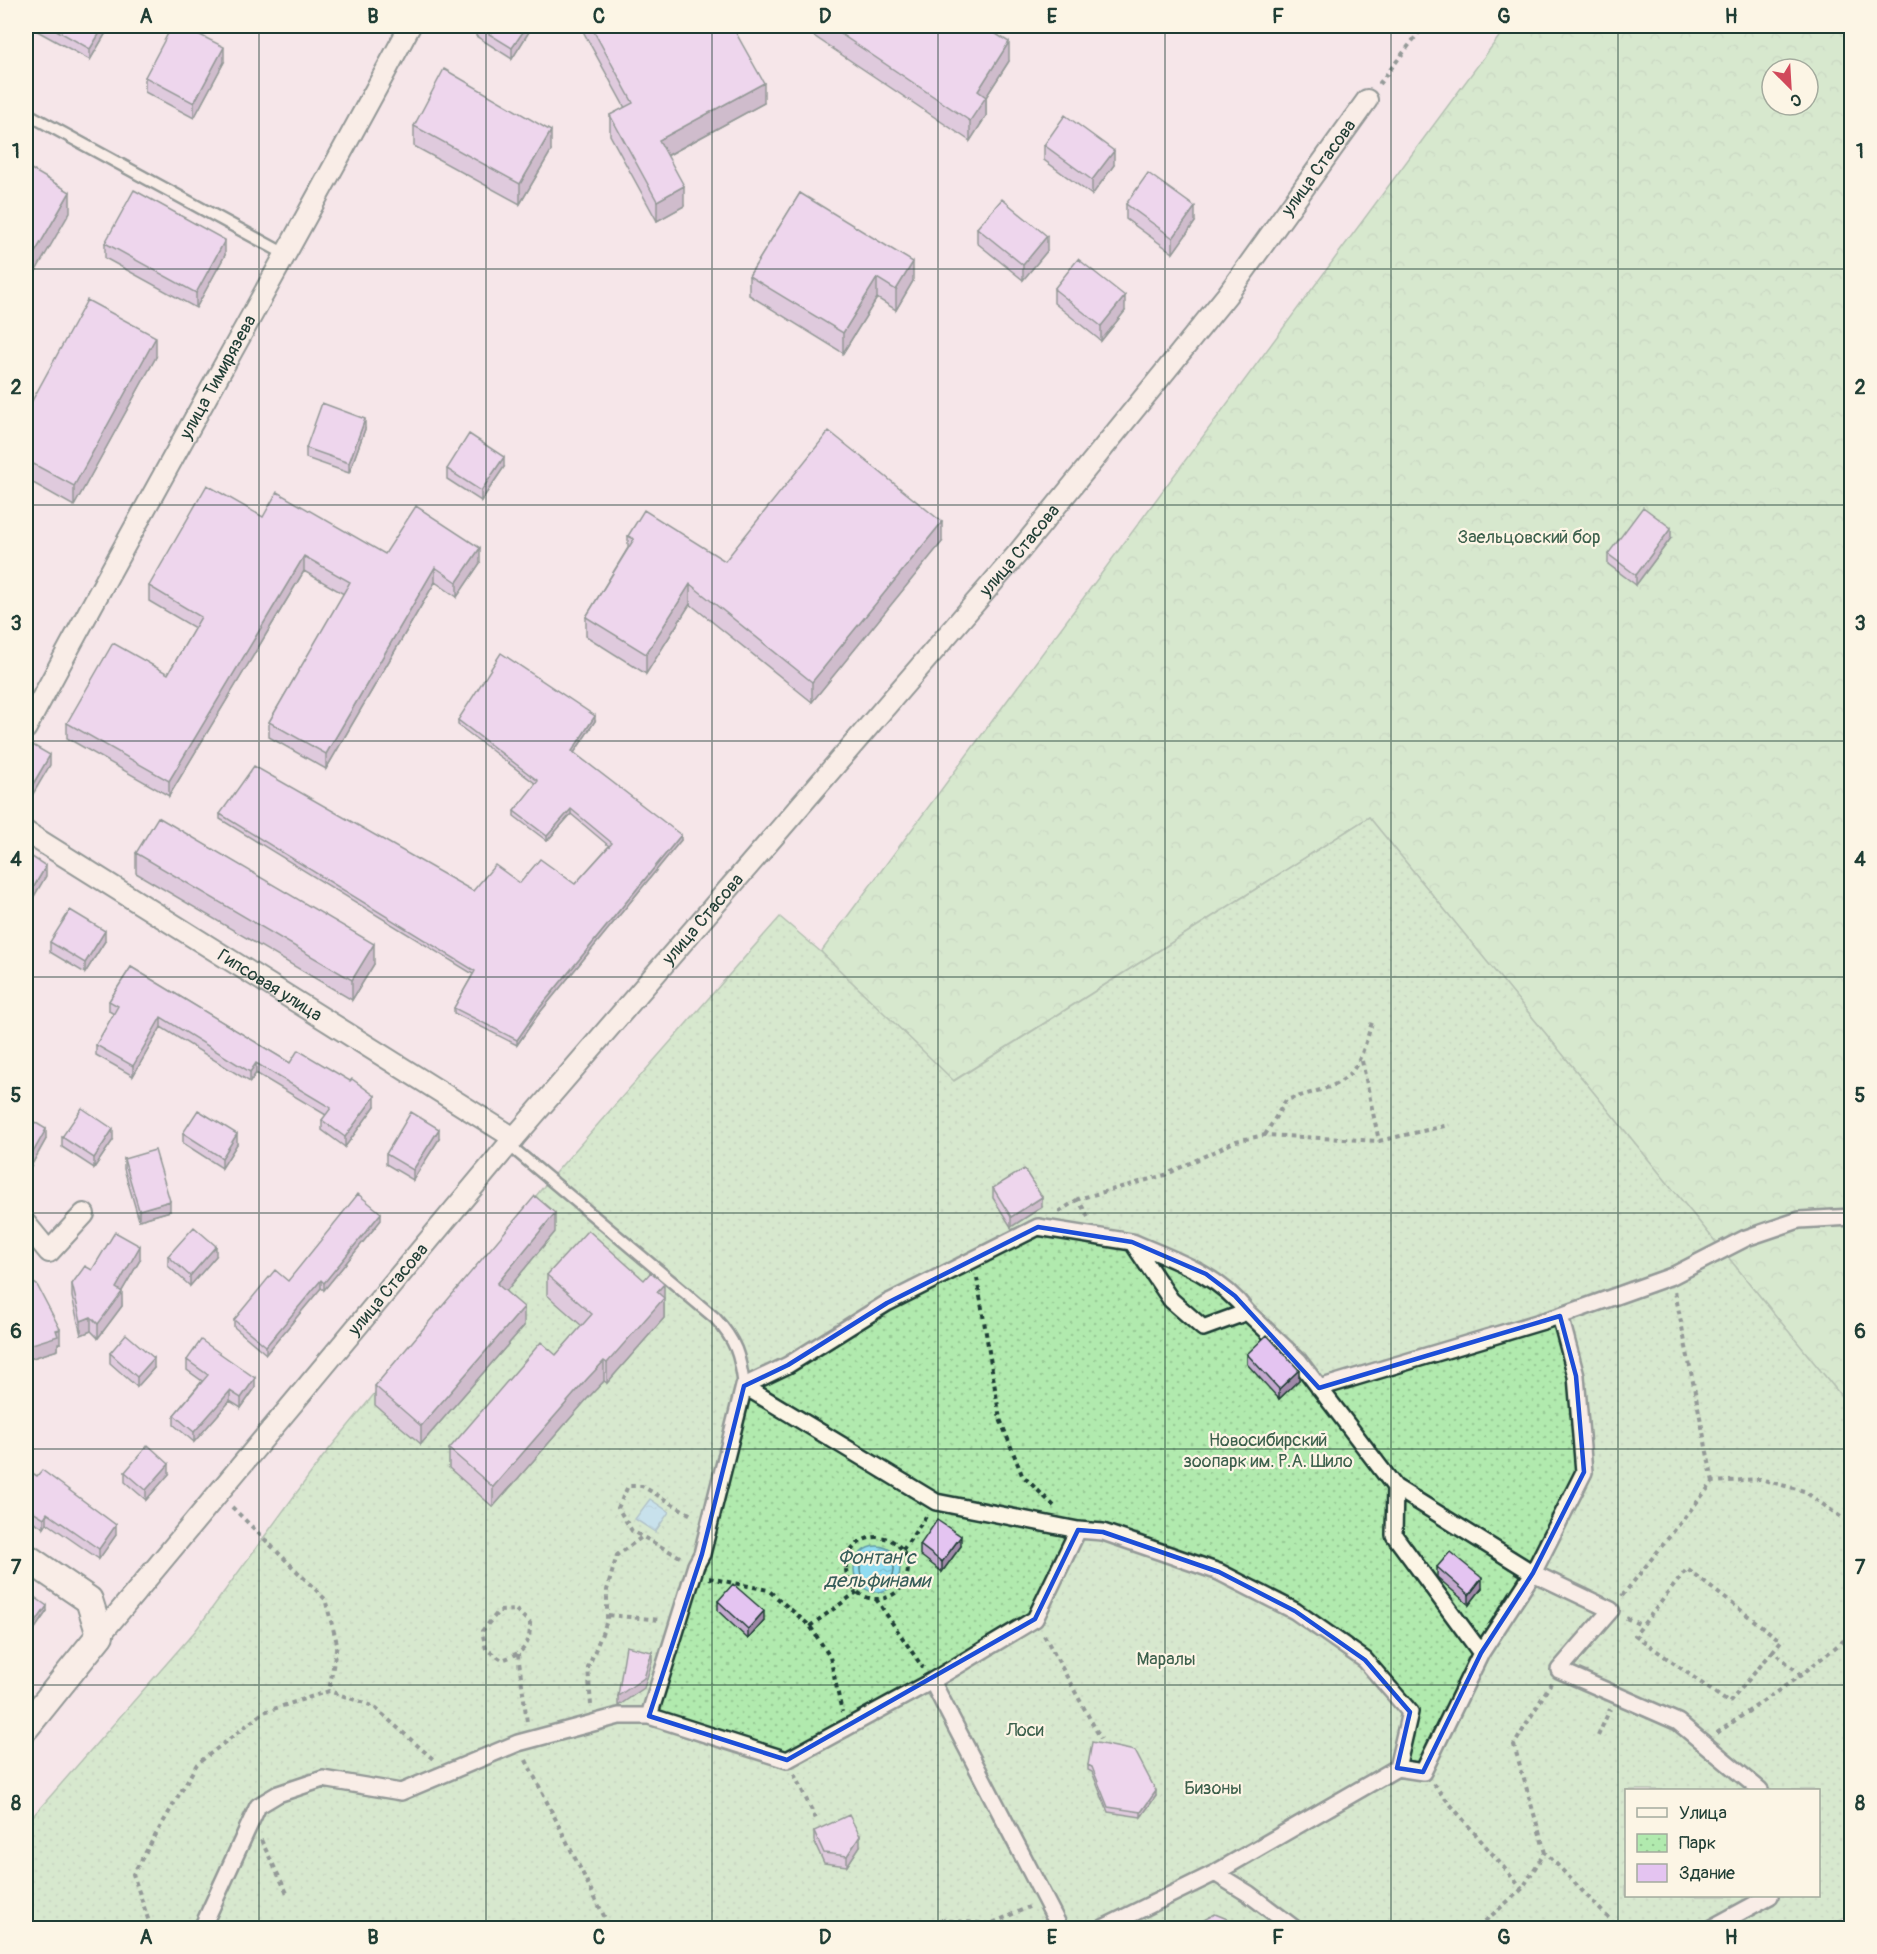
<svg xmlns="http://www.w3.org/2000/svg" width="1877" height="1954" font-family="Pangolin,sans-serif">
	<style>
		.forest { fill: url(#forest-crowns); stroke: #689471; stroke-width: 1.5; fill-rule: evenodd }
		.park { fill: url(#park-dots); stroke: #689471; stroke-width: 1.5; fill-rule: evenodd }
		.water { fill: url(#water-ripples); stroke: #639ca5; stroke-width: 1.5 }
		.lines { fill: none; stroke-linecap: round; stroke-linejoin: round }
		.shore { stroke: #4c7d7f; stroke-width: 1.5 }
		.service-casing { stroke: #1f3d34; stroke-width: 15 }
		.pedestrian-casing { stroke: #1f3d34; stroke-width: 20 }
		.minor-casing { stroke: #1f3d34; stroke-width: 24 }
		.tertiary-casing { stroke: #1f3d34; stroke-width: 30 }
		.path { stroke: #1f3d34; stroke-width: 4; stroke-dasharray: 4.5 4.5; stroke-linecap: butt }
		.service { stroke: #fcf5e5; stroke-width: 10 }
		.pedestrian { stroke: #fcf5e5; stroke-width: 15 }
		.minor { stroke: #fcf5e5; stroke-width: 20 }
		.tertiary { stroke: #fcf5e5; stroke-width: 26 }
		.wall { fill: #c4a9cf; stroke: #1f3d34; stroke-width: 1.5 }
		.shaded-wall { fill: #a089a9; stroke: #1f3d34; stroke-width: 1.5 }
		.building { fill: #e4c4f1; stroke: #1f3d34; stroke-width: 1.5 }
		.marked { fill: none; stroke: #1d4ed8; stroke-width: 4.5; stroke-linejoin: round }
		.grid { fill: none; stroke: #1f3d34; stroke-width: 1.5; stroke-opacity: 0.55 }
		.labels { text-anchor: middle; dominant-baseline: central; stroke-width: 4.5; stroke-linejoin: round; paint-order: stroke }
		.street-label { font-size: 18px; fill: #1f3d34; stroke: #fcf5e5 }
		.park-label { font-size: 18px; fill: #3c604c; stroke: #fcf5e5 }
		.water-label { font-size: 20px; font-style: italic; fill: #365d5a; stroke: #fcf5e5 }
		.neatline { fill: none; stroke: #1f3d34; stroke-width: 2 }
		.grid-label { font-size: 20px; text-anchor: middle; font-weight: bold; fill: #1f3d34 }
	</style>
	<defs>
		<pattern id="forest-crowns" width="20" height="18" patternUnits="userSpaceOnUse" patternTransform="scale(1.5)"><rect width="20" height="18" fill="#b1eaae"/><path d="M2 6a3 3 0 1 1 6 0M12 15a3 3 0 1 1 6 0" fill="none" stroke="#98ca96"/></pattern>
		<pattern id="park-dots" width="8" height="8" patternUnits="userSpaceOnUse" patternTransform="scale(1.5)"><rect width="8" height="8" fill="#b1eaae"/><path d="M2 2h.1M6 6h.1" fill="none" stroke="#98ca96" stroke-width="1.8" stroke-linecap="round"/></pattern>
		<pattern id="water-ripples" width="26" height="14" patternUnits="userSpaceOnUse" patternTransform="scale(1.5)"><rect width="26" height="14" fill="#90dcf0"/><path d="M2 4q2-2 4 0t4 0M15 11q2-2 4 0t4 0" fill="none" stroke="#7cbece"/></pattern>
	</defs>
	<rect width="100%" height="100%" fill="#f5e6e9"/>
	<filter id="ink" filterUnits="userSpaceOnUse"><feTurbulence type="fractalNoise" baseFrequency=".0167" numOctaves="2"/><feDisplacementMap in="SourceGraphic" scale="12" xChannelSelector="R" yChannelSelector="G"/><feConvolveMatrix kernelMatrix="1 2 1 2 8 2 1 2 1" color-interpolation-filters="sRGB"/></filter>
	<g filter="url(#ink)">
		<!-- forest -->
		<path class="forest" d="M1507,26H1851V1408L1369,817L953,1081L821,952ZM1772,69H1808V105H1772Z"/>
		<!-- park -->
		<path class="park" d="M1369,817L1851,1408V1915L1820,1928H26V1824L196,1630L322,1458L549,1180L780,917L821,952L954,1081ZM1626,1790H1818V1896H1626Z"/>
		<!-- water -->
		<path class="water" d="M650,1499L669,1512L655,1532L635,1519Z
			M854 1569a23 23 0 1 1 46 0a23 23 0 1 1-46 0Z"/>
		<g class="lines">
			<!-- shore -->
			<path class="shore" d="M860 1569a17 17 0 1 1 34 0a17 17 0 1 1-34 0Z"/>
			<!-- service casing -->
			<g class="service-casing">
				<path id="service" d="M26,113L287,255
					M509,1145L715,1318C736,1341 740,1355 744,1386"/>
			</g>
			<!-- pedestrian casing -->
			<g class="pedestrian-casing">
				<path id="pedestrian" d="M744,1386L788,1365L887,1303L1038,1227L1132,1242L1171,1300L1203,1328L1247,1312C1218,1274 1174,1260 1132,1242
					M744,1386L936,1502L1078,1530
					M1319,1388L1560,1316L1672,1276L1746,1238L1799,1220L1852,1217
					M1395,1487L1533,1573L1611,1610L1559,1670L1678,1722L1760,1790
					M1481,1653L1533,1573L1584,1472L1576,1376L1560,1316
					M649,1716L696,1565L702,1554L744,1386
					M1215,1873L1249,1894L1294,1928
					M202,1928L258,1806L278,1794L323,1779L401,1792L518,1743L619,1716H649L787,1760L932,1681
					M1060,1928L932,1681L1035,1619L1078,1530L1103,1532L1219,1572L1295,1611L1365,1660L1410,1712L1397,1768
					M1103,1928L1215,1873L1397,1768L1423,1772L1481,1653L1394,1535L1395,1487L1299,1361L1247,1312
					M1711,1928L1770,1896"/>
			</g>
			<!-- minor casing -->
			<g class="minor-casing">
				<g id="minor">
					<path id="s1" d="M26,728C151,493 284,261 410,26"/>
					<path id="s2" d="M26,832L514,1138"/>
					<path d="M26,1224L49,1252L84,1214"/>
					<path id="s3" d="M100,1635L514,1138L1018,553L1227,295L1367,100"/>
				</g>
			</g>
			<!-- tertiary casing -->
			<g class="tertiary-casing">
				<path id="tertiary" d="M26,1557L89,1600L100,1635L26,1727"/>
			</g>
			<!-- path -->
			<path class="path" d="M1379,84L1424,26
				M1362,1061L1379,1141
				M1265,1135L1286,1100C1347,1082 1354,1086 1372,1022
				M1059,1212L1078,1199
				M1088,1217L1078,1199L1165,1175L1236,1141L1265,1135L1379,1141L1449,1125
				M977,1278L1000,1419L1022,1475L1054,1506
				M1675,1292L1713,1482
				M232,1507L325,1599L337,1643L329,1691
				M846 1568a31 31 0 1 1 62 0a31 31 0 1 1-62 0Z
				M903,1550L927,1515
				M680,1557L632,1531L618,1508L628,1486H642L693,1516
				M709,1578L768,1590L810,1626L830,1657L842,1712
				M1622,1596L1713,1482L1760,1479L1804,1491L1852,1525
				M876,1599L923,1668
				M516,1610L530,1623C530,1647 524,1652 502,1660L486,1649L482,1631L499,1611Z
				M608,1615L661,1620
				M1626,1618L1641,1625
				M810,1626L857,1592
				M1044,1635L1101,1739
				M1773,1651L1729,1703L1635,1635L1687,1569L1781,1641L1773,1651L1801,1675
				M518,1654L527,1722
				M591,1705L588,1668L607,1621V1590L617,1555L642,1537
				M1717,1733L1801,1675L1852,1634
				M1598,1736L1610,1709
				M526,1760L610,1928
				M794,1774L816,1819
				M1433,1784L1522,1889
				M261,1840L287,1893
				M1545,1852L1514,1745L1551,1683
				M151,1928L133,1874L197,1764L264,1712L329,1691L373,1706L434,1760
				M924,1928L941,1920L990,1924
				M994,1928L990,1924L1029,1907
				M1477,1928L1484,1922
				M1489,1928L1484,1922L1522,1889L1545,1852L1618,1928"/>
			<!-- service -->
			<use href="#service" class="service"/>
			<!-- pedestrian -->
			<use href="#pedestrian" class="pedestrian"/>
			<!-- minor -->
			<use href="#minor" class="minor"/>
			<!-- tertiary -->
			<use href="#tertiary" class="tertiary"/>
		</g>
		<!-- wall -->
		<path class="wall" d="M28,26H110L90,60Z
			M476,26H532V27L512,59L476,36Z
			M584,26H732L764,103L667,156L684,206L657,221L610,135V115L625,108L584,33Z
			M799,26H983L1009,61L986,97V116L970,141Z
			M224,62L194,118L145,92V77Z
			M414,126L551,151L520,204L414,146Z
			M1044,145L1114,165L1092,195L1044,160Z
			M800,193L913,281L896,310L877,298L843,353L749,295V276Z
			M1126,204L1195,222L1173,253L1126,219Z
			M977,228L1047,251L1023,280L977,243Z
			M105,243L225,255L196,308L105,258Z
			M1054,289L1125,311L1101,341L1054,303Z
			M156,357L74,506L26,479V412Z
			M365,429L349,473L306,458V448Z
			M504,467L481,501L447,479V469Z
			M263,517L385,554L480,563L457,597L435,582L326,769L269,737V722L344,594L304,571L169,796L67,738V723L168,674L195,628L149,601V586Z
			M628,536L725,561L942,542L812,702L690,604L646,674L586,636V617L628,548Z
			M1671,538L1636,585L1608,564V554Z
			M458,720L595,721L574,753L681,840L537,1016L517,1045L454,1013V1008L473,974L220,819V814L473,891L520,883L575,884L609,846L571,814L547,841L514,816V811L536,784L458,725Z
			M136,853L374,964L352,1000L136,873Z
			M105,941L85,973L50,952V942Z
			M131,967L290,1063L375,1106L345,1147L322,1130V1120L326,1115L256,1073L250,1082L161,1027L133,1076L96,1055V1045L114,1014L109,1011V1001Z
			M26,1117L46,1139L27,1173L26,1172Z
			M183,1133L237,1144L222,1168L183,1143Z
			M62,1137L113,1140L94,1168L62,1147Z
			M439,1139L413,1180L386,1164V1154Z
			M124,1159L170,1211L139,1220L124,1169Z
			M993,1188L1042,1207L1011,1227L993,1198Z
			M381,1220L324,1290L321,1288L266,1354L234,1327V1320L288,1281Z
			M555,1232L506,1291L524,1326L421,1444L375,1405V1386Z
			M168,1256H216L190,1286L168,1266Z
			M140,1260L121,1292L122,1306L98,1338L91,1331L81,1335L72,1297V1284Z
			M547,1275L664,1304V1318L607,1383L604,1381L587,1399L493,1507L449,1468V1449L556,1355L582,1326L547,1295Z
			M26,1278L60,1343H58V1350L26,1360Z
			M110,1353L154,1368L137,1387L110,1363Z
			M1247,1354L1299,1380L1279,1399L1247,1364Z
			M187,1360L255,1388L241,1408L230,1401L194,1442L174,1425V1415L202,1381L187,1370Z
			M26,1469L116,1535L99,1559L47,1523L44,1528L26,1517Z
			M125,1472L169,1474L146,1500L125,1482Z
			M920,1545L961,1546L942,1572L920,1555Z
			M1437,1567L1482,1588L1469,1605L1437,1577Z
			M26,1591L47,1611L29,1637L26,1634Z
			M718,1601L764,1621L748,1639L718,1611Z
			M1088,1765L1156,1796L1141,1817L1108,1812L1092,1772L1088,1770Z
			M814,1831L860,1846L847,1866L824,1863L814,1841Z"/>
		<!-- shaded-wall -->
		<path class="shaded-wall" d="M104,26H110L90,60V49Z
			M527,26H532V27L512,59V48Z
			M1009,42V61L986,97V116L970,141V121L978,91Z
			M224,47V62L194,118V103Z
			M764,83V103L659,160V140Z
			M551,131V151L520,204V184Z
			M1114,151V165L1092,195V180Z
			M684,186V206L657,221V201Z
			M70,192V212L26,288V268Z
			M1195,207V222L1173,253V238Z
			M1047,236V251L1023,280V265Z
			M225,240V255L196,308V293Z
			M913,262V281L896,310V290Z
			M877,278V298L843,353V333Z
			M1125,296V311L1101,341V326Z
			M156,337V357L74,506V486Z
			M365,419V429L349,473V463Z
			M504,457V467L481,501V491Z
			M942,522V542L812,702V682Z
			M1671,528V538L1636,585V575Z
			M480,548V563L457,597V582Z
			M304,556V571L169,796V781Z
			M435,567V582L326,769V754Z
			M690,584V604L646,674V654Z
			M595,716V721L572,756V751Z
			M50,755V765L26,806V796Z
			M571,809V814L547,841V836Z
			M681,835V840L537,1016L517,1045V1040L537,1011Z
			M46,866V876L26,910V900Z
			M105,931V941L85,973V963Z
			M374,944V964L352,1000V980Z
			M161,1017V1027L133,1076V1066Z
			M256,1063V1073L250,1082V1072Z
			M375,1096V1106L345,1147V1137Z
			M46,1129V1139L27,1173V1163Z
			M113,1129V1140L94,1168V1158Z
			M439,1129V1139L413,1180V1170Z
			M237,1134V1144L222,1168V1158Z
			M1042,1197V1207L1011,1227V1217Z
			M170,1201V1211L139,1220V1210Z
			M381,1213V1220L324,1290V1283Z
			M555,1213V1232L497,1302V1284Z
			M140,1246V1260L119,1296L122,1292V1306L98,1338V1324L116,1288Z
			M216,1246V1256L190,1286V1276Z
			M321,1280V1288L266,1354V1346Z
			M664,1284V1318L607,1383V1363L657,1292Z
			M524,1307V1326L421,1444V1426Z
			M91,1317V1331L81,1335V1321Z
			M60,1329V1343H58V1350L26,1360V1346Z
			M154,1358V1368L137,1387V1377Z
			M604,1361V1381L587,1399L493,1507V1487L587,1379Z
			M1299,1370V1380L1279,1399V1389Z
			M255,1378V1388L241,1408V1398Z
			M230,1391V1401L194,1442V1432Z
			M169,1464V1474L146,1500V1490Z
			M47,1513V1523L44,1528V1518Z
			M116,1525V1535L99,1559V1549Z
			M961,1536V1546L942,1572V1562Z
			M1482,1578V1588L1469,1605V1595Z
			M47,1606V1611L29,1637V1632Z
			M764,1611V1621L748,1639V1629Z
			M652,1652V1662L644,1688L618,1706V1696Z
			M1156,1791V1796L1141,1817V1812Z
			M860,1836V1846L847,1866V1856Z"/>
		<!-- building -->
		<path class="building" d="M49,26H104L90,49Z
			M172,26H182L224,47L194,103L145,77Z
			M476,26H527L512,48Z
			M591,26H732L764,83L659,140L684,186L657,201L610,115L633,103Z
			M829,26H983L1009,42L978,91L986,97L970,121Z
			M444,69L551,131L520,184L414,126Z
			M1065,115L1114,151L1092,180L1044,145Z
			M26,166L70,192L26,268Z
			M1148,173L1195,207L1173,238L1126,204Z
			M134,190L225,240L196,293L105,243Z
			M800,193L913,262L896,290L877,278L843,333L749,276Z
			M1002,199L1047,236L1023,265L977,228Z
			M1078,259L1125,296L1101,326L1054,289Z
			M87,300L156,337L74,486L26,460V412Z
			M322,403L365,419L349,463L306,448Z
			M829,431L942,522L812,682L690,584L646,654L586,617L634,539L628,536L644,510L725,561Z
			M469,434L504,457L481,491L447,469Z
			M207,485L263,517L277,492L385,554L416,506L480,548L457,582L435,567L326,754L269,722L350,582L304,556L169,781L67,723L113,643L168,674L201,617L149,586Z
			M1643,507L1671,528L1636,575L1608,554Z
			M501,653L595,716L572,751L681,835L537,1011L517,1040L454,1008L475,971L220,814L254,766L473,891L495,865L520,883L540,859L575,884L612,843L571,809L547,836L514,811L538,781L458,720Z
			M31,744L50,755L26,796V753Z
			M158,817L374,944L352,980L136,853Z
			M26,853L46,866L26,900Z
			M70,910L105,931L85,963L50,942Z
			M131,967L290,1063L298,1050L350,1081L352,1079L375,1096L345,1137L322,1120L331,1108L256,1063L250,1072L161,1017L133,1066L96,1045L118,1006L109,1001Z
			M82,1108L113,1129L94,1158L62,1137Z
			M198,1110L237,1134L222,1158L183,1133Z
			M411,1112L439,1129L413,1170L386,1154Z
			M26,1117L46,1129L27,1163L26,1162Z
			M155,1150L170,1201L139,1210L124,1159Z
			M1024,1169L1042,1197L1011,1217L993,1188Z
			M358,1194L381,1213L324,1283L321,1280L266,1346L234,1320L275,1270L288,1281Z
			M535,1196L555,1213L497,1284L524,1307L421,1426L375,1386Z
			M194,1227L216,1246L190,1276L168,1256Z
			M588,1230L644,1280L651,1272L664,1284L657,1292L664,1298L607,1363L604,1361L587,1379L493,1487L449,1449L541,1342L556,1355L592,1314L547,1275Z
			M115,1232L140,1246L116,1288L122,1292L98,1324L91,1317L81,1321L72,1284L85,1266L92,1270Z
			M26,1278L37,1285L60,1329L56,1330L58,1336L26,1346Z
			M126,1334L154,1358L137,1377L110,1353Z
			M1267,1335L1299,1370L1279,1389L1247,1354Z
			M201,1340L255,1378L241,1398L230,1391L194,1432L174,1415L208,1375L187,1360Z
			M148,1445L169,1464L146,1490L125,1472Z
			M26,1469L37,1476L42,1470L116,1525L99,1549L47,1513L44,1518L26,1507Z
			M937,1520L961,1536L942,1562L920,1545Z
			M1450,1552L1482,1578L1469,1595L1437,1567Z
			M733,1584L764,1611L748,1629L718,1601Z
			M26,1591L47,1606L29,1632L26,1629Z
			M626,1646L652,1652L644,1678L618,1696Z
			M1092,1742L1135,1751L1156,1791L1141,1812L1108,1807L1092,1767L1088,1765Z
			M849,1815L860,1836L847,1856L824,1853L814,1831Z
			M1215,1914L1252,1929H1198L1200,1922Z"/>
	</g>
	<!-- marked area -->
	<path d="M0 0H1877V1954H0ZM1038,1227L1132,1242L1206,1274L1235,1296L1319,1388L1560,1316L1576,1376L1584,1472L1533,1573L1481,1653L1423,1772L1397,1768L1410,1712L1365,1660L1295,1611L1219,1572L1103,1532L1078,1530L1035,1619L787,1760L649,1716L702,1554L744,1386L788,1365L887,1303Z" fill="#f5e6e9" fill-opacity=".55" fill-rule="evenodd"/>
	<path class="marked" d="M1038,1227L1132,1242L1206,1274L1235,1296L1319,1388L1560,1316L1576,1376L1584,1472L1533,1573L1481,1653L1423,1772L1397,1768L1410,1712L1365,1660L1295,1611L1219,1572L1103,1532L1078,1530L1035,1619L787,1760L649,1716L702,1554L744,1386L788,1365L887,1303Z"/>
	<!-- grid -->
	<path class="grid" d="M259,26V1928M486,26V1928M712,26V1928M938,26V1928M1165,26V1928M1391,26V1928M1618,26V1928M26,269H1852M26,505H1852M26,741H1852M26,977H1852M26,1213H1852M26,1449H1852M26,1685H1852"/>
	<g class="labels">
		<!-- street labels -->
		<g class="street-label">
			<text stroke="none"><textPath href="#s3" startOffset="1908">улица Стасова</textPath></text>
			<text stroke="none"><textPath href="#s1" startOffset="400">улица Тимирязева</textPath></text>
			<text stroke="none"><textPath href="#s3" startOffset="1422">улица Стасова</textPath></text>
			<text stroke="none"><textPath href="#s3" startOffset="936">улица Стасова</textPath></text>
			<text stroke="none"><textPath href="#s2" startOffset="288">Гипсовая улица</textPath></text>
			<text stroke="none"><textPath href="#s3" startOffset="450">улица Стасова</textPath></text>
		</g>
		<!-- park labels -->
		<g class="park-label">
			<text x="1529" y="537">Заельцовский бор</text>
			<text x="1268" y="1440">Новосибирский<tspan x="1268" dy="21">зоопарк им. Р.А. Шило</tspan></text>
			<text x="1166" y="1659">Маралы</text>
			<text x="1025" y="1730">Лоси</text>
			<text x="1213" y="1788">Бизоны</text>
		</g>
		<!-- water labels -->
		<g class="water-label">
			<text x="877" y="1557">Фонтан с<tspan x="877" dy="23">дельфинами</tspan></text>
		</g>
	</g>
	<!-- margin -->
	<rect width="1877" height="1954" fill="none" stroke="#fcf5e5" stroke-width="66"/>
	<!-- legend -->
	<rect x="1625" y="1789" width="195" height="108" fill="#fcf5e5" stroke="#a4ab9e" stroke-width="1.5"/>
	<rect x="1637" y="1808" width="30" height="9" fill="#fcf5e5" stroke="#a4ab9e" stroke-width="1.5"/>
	<text x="1679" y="1819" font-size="18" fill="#1f3d34">Улица</text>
	<rect x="1637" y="1834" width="30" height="18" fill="url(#park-dots)" stroke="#a4ab9e" stroke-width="1.5"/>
	<text x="1679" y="1849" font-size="18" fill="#1f3d34">Парк</text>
	<rect x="1637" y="1864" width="30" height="18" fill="#e4c4f1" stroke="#a4ab9e" stroke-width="1.5"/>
	<text x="1679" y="1879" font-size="18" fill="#1f3d34">Здание</text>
	<!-- north arrow -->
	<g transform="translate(1790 87) rotate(156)"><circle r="28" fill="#fcf5e5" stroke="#a4ab9e" stroke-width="1.5"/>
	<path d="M0-4.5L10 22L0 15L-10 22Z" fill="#d1495b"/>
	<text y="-9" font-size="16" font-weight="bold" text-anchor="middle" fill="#1f3d34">С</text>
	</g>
	<rect x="33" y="33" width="1811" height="1888" class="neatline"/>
	<g class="grid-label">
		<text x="146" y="23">A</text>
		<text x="373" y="23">B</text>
		<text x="599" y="23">C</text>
		<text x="825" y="23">D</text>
		<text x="1052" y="23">E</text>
		<text x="1278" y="23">F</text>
		<text x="1504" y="23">G</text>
		<text x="1731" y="23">H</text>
		<text x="16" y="158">1</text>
		<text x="1860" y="158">1</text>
		<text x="16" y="394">2</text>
		<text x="1860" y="394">2</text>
		<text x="16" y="630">3</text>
		<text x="1860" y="630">3</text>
		<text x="16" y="866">4</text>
		<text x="1860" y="866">4</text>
		<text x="16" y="1102">5</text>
		<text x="1860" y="1102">5</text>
		<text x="16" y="1338">6</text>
		<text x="1860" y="1338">6</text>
		<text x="16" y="1574">7</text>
		<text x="1860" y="1574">7</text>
		<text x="16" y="1810">8</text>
		<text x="1860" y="1810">8</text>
		<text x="146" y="1944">A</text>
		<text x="373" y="1944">B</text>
		<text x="599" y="1944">C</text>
		<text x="825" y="1944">D</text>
		<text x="1052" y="1944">E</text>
		<text x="1278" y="1944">F</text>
		<text x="1504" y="1944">G</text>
		<text x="1731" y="1944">H</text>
	</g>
</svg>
